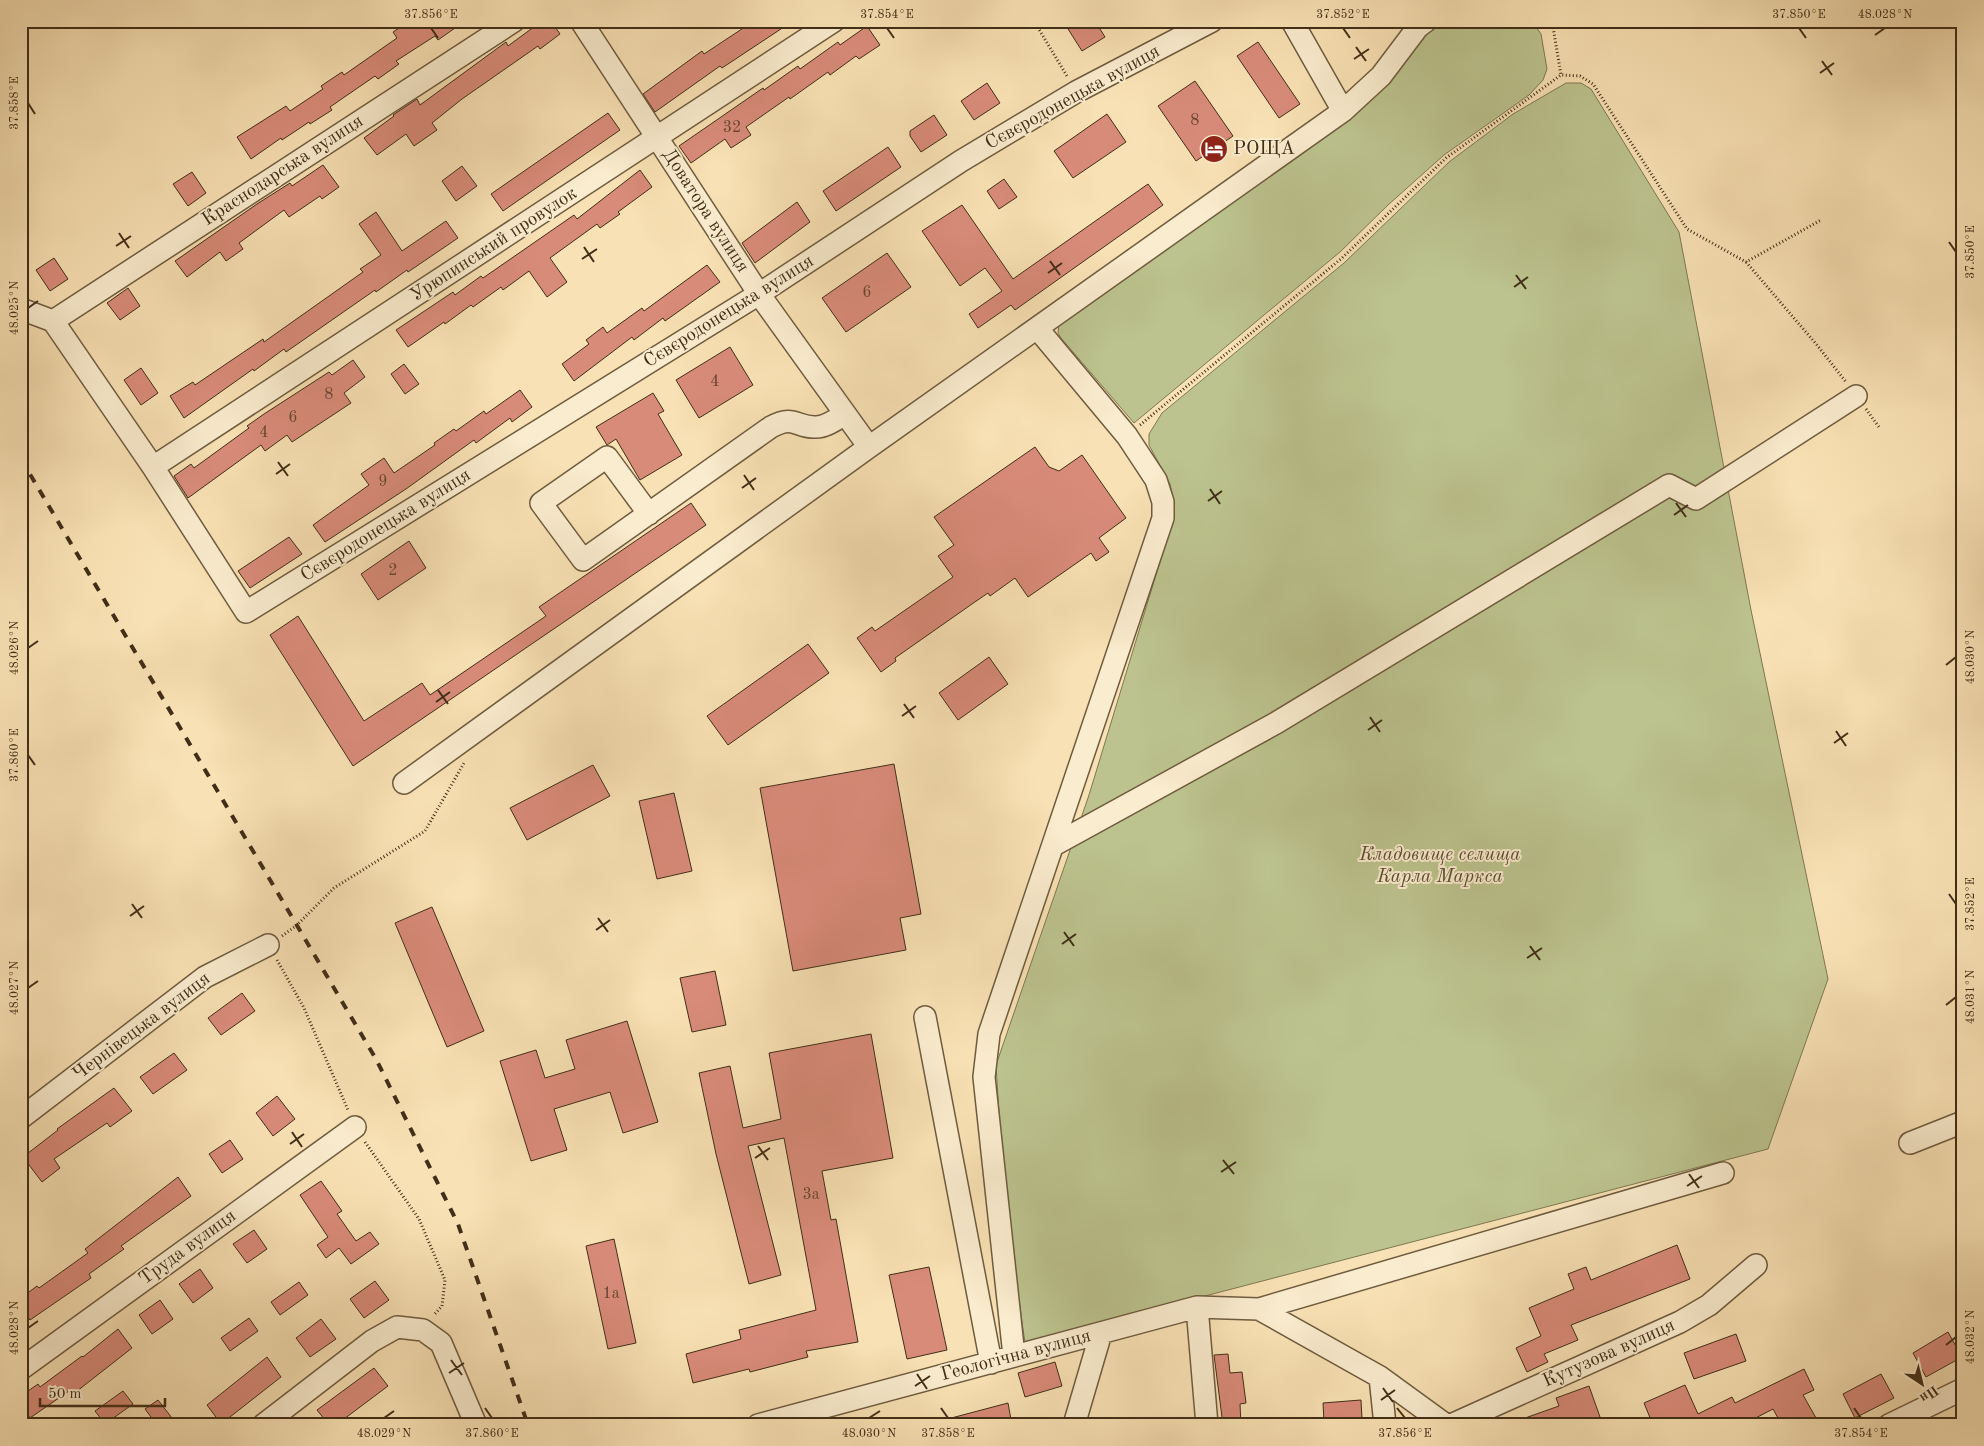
<svg xmlns="http://www.w3.org/2000/svg" width="1984" height="1446" font-family="'Old Standard TT',serif">
	<style>
		.green { fill: #bcc38e; stroke: #7e7853 }
		.building { fill: #d98b7a; stroke: #412e18 }
		.lines { fill: none; stroke-linecap: round; stroke-linejoin: round }
		.minor-casing { stroke: #6f5b3f; stroke-width: 24 }
		.path { stroke: #412e18; stroke-width: 3; stroke-dasharray: 1 2.5; stroke-linecap: butt }
		.minor { stroke: #faecce; stroke-width: 21 }
		.rail { stroke: #412e18; stroke-width: 4; stroke-dasharray: 9 9; stroke-linecap: butt }
		.ticks { fill: none; stroke: #412e18; stroke-width: 2 }
		.labels { text-anchor: middle; dominant-baseline: central; stroke-width: 4; stroke-linejoin: round; paint-order: stroke }
		.number-label { font-size: 16px; fill: #674530 }
		.street-label { font-size: 19px; fill: #412e18; stroke: #faecce }
		.poi-label { font-size: 19px; fill: #412e18; stroke: #faecce; text-anchor: start }
		.park-label { font-size: 19px; font-style: italic; fill: #5a4c30; stroke: #faecce }
		.neatline { fill: none; stroke: #412e18; stroke-width: 2 }
		.ticks-label { font-size: 12px; text-anchor: middle; fill: #412e18 }
	</style>
	<rect width="100%" height="100%" fill="#f8e1b4"/>
	<filter id="stains"><feTurbulence type="fractalNoise" baseFrequency=".004" numOctaves="4"/><feColorMatrix values="0 0 0 0 .2 0 0 0 0 .09 0 0 0 0 .02 0 0 0 .5 -.17"/></filter>
	<radialGradient id="worn" r=".72"><stop offset=".6" stop-color="#630" stop-opacity="0"/><stop offset="1" stop-color="#630" stop-opacity=".3"/></radialGradient>
	<!-- green -->
	<path class="green" d="M1532,21L1541,34L1547,69L1543,80L1529,95L1444,155L1388,205L1340,252L1134,423L1061,338L1058,333L1059,324L1440,22Z
		M1566,83H1581L1591,89L1679,232L1751,610L1828,979L1768,1149L1025,1343L1004,1194L996,1065L1089,795L1173,519L1174,502L1170,484L1149,445V434L1162,413L1344,263L1449,162L1513,114Z"/>
	<!-- building -->
	<path class="building" d="M410,21H465L438,40L435,36L396,61L399,64L378,79L375,76L330,107L332,110L310,124L309,122L282,140L281,138L251,159L237,137L286,106L290,111L323,89L321,86L342,72L344,75L397,38L393,32Z
		M542,21H551L560,34L540,49L538,46L462,99L432,123L437,130L414,146L406,134L377,155L364,138L394,116L393,115L417,99L420,105L506,42L508,46Z
		M754,21H793L722,68L720,66L655,112L643,94L702,51L704,54Z
		M1063,21H1095L1105,37L1082,51Z
		M867,26L880,45L859,59L856,56L830,75L828,72L790,99L789,97L746,127L751,135L731,148L725,139L691,163L679,146L763,88L764,90L798,66L800,69L838,42L840,45Z
		M1258,42L1300,104L1279,118L1237,56Z
		M1195,81L1233,136L1196,161L1158,106Z
		M987,83L1000,103L974,120L961,101Z
		M608,113L620,130L503,211L491,194Z
		M1107,114L1126,142L1073,178L1054,151Z
		M934,115L947,135L921,152L910,136V131Z
		M888,147L901,167L836,211L823,191Z
		M323,165L339,187L322,199L320,196L289,217L284,210L239,243L243,249L226,261L220,252L187,277L175,261L257,204L290,183L292,186Z
		M462,166L477,186L456,201L442,181Z
		M640,170L652,187L618,212L620,214L600,228L597,224L550,258L567,282L547,297L529,271L503,290L501,287L473,307L471,305L445,324L444,322L408,347L396,330L453,292L455,295L481,276L483,278L574,215L577,219Z
		M192,172L206,193L188,206L173,184Z
		M1004,179L1017,197L999,209L987,191Z
		M1148,184L1163,205L1015,310L1011,305L978,328L969,314L1002,291L985,268L960,286L922,231L962,205L1013,279Z
		M797,202L810,222L755,263L742,243Z
		M376,212L402,251L446,221L458,238L408,272L407,270L376,292L375,290L286,352L284,349L254,371L253,369L184,418L170,396L193,382L195,385L263,339L264,342L363,272L360,269L381,255L359,224Z
		M887,253L911,287L846,332L822,298Z
		M54,258L68,279L50,291L36,270Z
		M707,265L720,282L665,321L663,318L634,340L632,337L574,381L562,364L589,344L586,340L603,327L607,333L642,308L644,311Z
		M128,288L140,306L120,320L107,303Z
		M730,347L753,385L699,418L676,380Z
		M353,360L365,377L344,393L351,403L292,442L287,435L265,451L261,445L188,498L174,476L191,464L194,468L249,428L247,426L264,414L329,372L332,375Z
		M404,364L419,384L405,394L391,374Z
		M141,368L158,393L141,405L124,380Z
		M520,390L532,407L512,422L510,418L476,443L474,440L406,489L325,542L313,525L369,485L361,474L384,458L394,473L435,445L434,443L454,429L456,431L484,411L486,414Z
		M653,393L664,411L658,414L682,455L640,480L616,439L607,445L596,427Z
		M1035,447L1049,467L1059,471L1082,455L1126,518L1099,538L1109,552L1096,561L1091,553L1028,597L1015,578L990,596L988,593L972,604L895,658L896,661L881,672L857,638L872,627L875,631L953,577L938,556L954,545L934,517Z
		M691,503L706,525L353,766L270,635L298,616L364,721L422,683L430,695L546,616L539,607Z
		M289,537L302,554L250,588L238,571Z
		M409,541L426,568L378,600L361,574Z
		M808,644L829,673L728,745L707,716Z
		M989,657L1008,684L958,720L939,693Z
		M894,764L921,914L900,918L906,950L793,971L760,788Z
		M593,765L610,796L527,840L510,808Z
		M674,793L692,871L657,879L639,801Z
		M432,907L484,1031L447,1047L395,923Z
		M715,971L726,1025L692,1032L680,978Z
		M242,993L255,1011L221,1035L208,1018Z
		M627,1021L658,1122L623,1133L610,1092L554,1109L567,1150L531,1161L500,1061L536,1050L545,1078L575,1069L566,1040Z
		M871,1034L893,1158L822,1171L831,1220L836,1219L858,1342L806,1351L808,1357L750,1372L749,1369L693,1383L686,1354L741,1339L739,1330L816,1310L784,1138L748,1146L781,1275L749,1284L716,1154L699,1073L730,1066L743,1128L781,1119L769,1053Z
		M174,1053L187,1070L153,1094L140,1077Z
		M114,1088L132,1111L110,1127L107,1123L54,1159L60,1168L42,1182L23,1157L58,1130L57,1129Z
		M277,1096L295,1119L273,1136L256,1113Z
		M230,1140L243,1159L222,1173L209,1154Z
		M178,1177L191,1196L121,1246L124,1249L89,1274L91,1278L30,1320L21,1307V1298L37,1286L39,1288L88,1253L85,1249Z
		M321,1181L342,1211L337,1214L356,1241L370,1232L379,1244L351,1264L339,1248L326,1258L317,1245L328,1237L300,1195Z
		M254,1230L267,1249L247,1263L233,1244Z
		M614,1239L636,1343L608,1349L586,1246Z
		M1677,1245L1690,1279L1571,1325L1578,1340L1544,1354L1548,1362L1527,1372L1516,1348L1541,1336L1529,1308L1574,1289L1568,1274L1586,1267L1591,1280Z
		M929,1267L947,1350L907,1359L889,1275Z
		M200,1269L213,1288L193,1303L179,1284Z
		M375,1281L389,1300L364,1318L350,1299Z
		M299,1282L308,1295L280,1315L271,1302Z
		M160,1300L173,1319L152,1334L139,1315Z
		M249,1318L258,1331L230,1351L221,1338Z
		M321,1319L336,1339L310,1357L296,1338Z
		M118,1329L132,1348L72,1395L69,1391L30,1418L21,1404V1396L38,1384L40,1387L82,1356L83,1357Z
		M1948,1332L1962,1357L1926,1377L1913,1353Z
		M1736,1334L1746,1361L1694,1379L1684,1353Z
		M1228,1354L1230,1373L1242,1372L1246,1403L1240,1404L1241,1425H1223L1214,1355Z
		M267,1357L281,1377L221,1424L207,1405Z
		M1055,1362L1062,1386L1025,1397L1018,1373Z
		M374,1368L388,1386L336,1425H329L317,1410Z
		M1804,1369L1814,1390L1803,1395L1820,1425H1782L1773,1409L1742,1425H1653L1644,1403L1685,1385L1698,1414L1732,1397L1735,1403Z
		M1881,1374L1894,1398L1855,1418L1843,1394Z
		M1589,1386L1600,1417L1580,1425H1511V1423L1559,1406L1556,1398Z
		M123,1391L133,1404L105,1424L95,1411Z
		M158,1400L172,1418L163,1425H157L145,1409Z
		M1361,1400L1362,1419L1324,1422L1323,1403Z
		M1008,1403L1012,1425H941L940,1421Z"/>
	<g class="lines">
		<!-- minor casing -->
		<g class="minor-casing">
			<path id="minor" d="M581,21L759,294L869,447
				M1292,21L1343,111
				M21,309L53,321L153,467L246,612L759,294L961,161L1076,92L1212,21
				M53,321L514,21
				M153,467L834,21
				M649,514L607,457L541,503L583,560L771,427C795,414 796,428 816,427C826,427 837,419 845,414
				M404,783L869,447L1343,111L1381,76L1418,27L1426,21
				M1054,845L1276,723L1669,485L1696,499L1856,396
				M925,1017L991,1363
				M21,1118L205,977L268,945
				M1910,1143L1963,1122
				M1197,1307L1207,1425
				M1259,1309L1723,1173
				M1014,1356L984,1077L989,1034L1163,518V502L1156,480L1127,436L1037,328
				M21,1369L355,1127
				M1380,1377L1385,1425
				M263,1425L372,1341L397,1327L423,1330L441,1343L476,1425
				M758,1425L1197,1307L1259,1309L1380,1377L1446,1425
				M1074,1425L1101,1333
				M1451,1425L1680,1322L1709,1305L1756,1265
				M1889,1425L1963,1389"/>
		</g>
		<!-- path -->
		<path class="path" d="M1034,21L1067,76
			M1552,21L1561,75
			M1746,262L1817,345L1846,382
			M1866,409L1879,427
			M1140,425L1342,258L1446,158L1561,75L1580,76L1593,84L1687,229L1746,262L1821,220
			M282,936L297,925L334,888L425,831L464,763
			M277,960L304,1008L348,1110
			M365,1142L419,1219L445,1280L442,1306L434,1315"/>
		<!-- minor -->
		<use href="#minor" class="minor"/>
		<!-- rail -->
		<path class="rail" d="M21,459L376,1059L458,1224L528,1425"/>
	</g>
	<!-- ticks -->
	<path class="ticks" d="M431,28L438,38M887,28L894,38M1343,28L1350,38M1799,28L1806,38M1875,35L1885,28M1356,47L1366,61M1354,59L1369,49M1822,61L1832,75M1820,73L1834,63M28,103L35,114M119,233L129,248M1949,242L1956,252M116,246L131,236M584,247L594,262M582,259L597,249M1050,261L1060,275M1048,273L1062,263M1516,275L1526,289M1514,287L1528,277M28,308L38,301M278,462L288,476M276,474L290,464M744,475L754,490M742,488L756,478M1210,489L1220,504M1208,501L1222,491M1676,503L1686,517M1674,515L1688,505M28,648L38,641M1946,665L1956,657M438,690L448,704M436,702L450,692M904,704L914,718M902,716L916,706M1370,717L1380,732M1368,730L1382,720M1836,731L1846,746M1834,743L1848,733M28,755L35,765M1949,894L1956,904M132,904L142,918M130,916L144,906M598,918L608,932M596,930L610,920M1064,932L1074,946M1062,944L1076,934M1530,946L1540,960M1527,958L1542,948M28,988L38,981M1946,1005L1956,997M292,1132L302,1147M290,1144L304,1134M758,1146L768,1160M755,1158L770,1148M1223,1160L1234,1174M1221,1172L1236,1162M1689,1174L1699,1188M1687,1186L1702,1176M28,1328L38,1321M1946,1345L1956,1337M451,1360L462,1375M449,1373L464,1363M917,1374L927,1389M915,1386L930,1376M1383,1388L1393,1402M1381,1400L1395,1390M485,1408L492,1418M941,1408L948,1418M1397,1408L1405,1418M1854,1408L1861,1418M384,1418L394,1411M869,1418L880,1411"/>
	<!-- icons -->
	<defs>
		<g id="hotel-disc" transform="scale(1.4375)"><circle r="9.5" fill="#8f2418" stroke="#faecce"/><path d="M-6-4.5h1.5V1H6V5H4.5V3h-9V5H-6ZM-4 0a1.8 1.8 0 1 1 3.6 0ZM.5 0V-2.5h3Q6-2.5 6 0Z" fill="#fff"/></g>
	</defs>
	<g fill-rule="evenodd">
		<use href="#hotel-disc" x="1214" y="149"/>
	</g>
	<g class="labels">
		<!-- number labels -->
		<g class="number-label">
			<text x="1195" y="121">8</text>
			<text x="732" y="128">32</text>
			<text x="867" y="293">6</text>
			<text x="715" y="382">4</text>
			<text x="329" y="395">8</text>
			<text x="293" y="418">6</text>
			<text x="264" y="433">4</text>
			<text x="383" y="482">9</text>
			<text x="393" y="571">2</text>
			<text x="811" y="1195">3а</text>
			<text x="611" y="1294">1а</text>
		</g>
		<!-- street labels -->
		<g class="street-label">
			<text transform="translate(1073 98) rotate(-29)">Сєвєродонецька вулиця</text>
			<text transform="translate(283 171) rotate(-33)">Краснодарська вулиця</text>
			<text transform="translate(705 211) rotate(57)">Доватора вулиця</text>
			<text transform="translate(494 245) rotate(-33)">Урюпинський провулок</text>
			<text transform="translate(729 312) rotate(-32)">Сєвєродонецька вулиця</text>
			<text transform="translate(386 526) rotate(-32)">Сєвєродонецька вулиця</text>
			<text transform="translate(142 1027) rotate(-37)">Чернівецька вулиця</text>
			<text transform="translate(188 1248) rotate(-36)">Труда вулиця</text>
			<text transform="translate(1609 1354) rotate(-24)">Кутузова вулиця</text>
			<text transform="translate(1016 1356) rotate(-15)">Геологічна вулиця</text>
		</g>
		<!-- poi labels -->
		<g class="poi-label">
			<text x="1233" y="149">РОЩА</text>
		</g>
		<!-- park labels -->
		<g class="park-label">
			<text x="1440" y="855">Кладовище селища<tspan x="1440" dy="22">Карла Маркса</tspan></text>
		</g>
	</g>
	<!-- margin -->
	<rect width="1984" height="1446" fill="none" stroke="#f8e1b4" stroke-width="55"/>
	<!-- north arrow -->
	<g transform="translate(1922 1384) rotate(145)" stroke="#faecce" stroke-width="4" paint-order="stroke">
	<path d="M0-4L9 19L0 12L-9 19Z" fill="#412e18"/>
	<text y="-8" font-size="14" font-weight="bold" text-anchor="middle" fill="#412e18">Пн</text>
	</g>
	<!-- scale -->
	<path d="M40 1398v8h125v-8" fill="none" stroke="#412e18" stroke-width="2.5"/>
	<text x="48" y="1398" font-size="15" fill="#412e18" stroke="#faecce" stroke-width="4" paint-order="stroke">50 m</text>
	<rect x="28" y="28" width="1928" height="1390" class="neatline"/>
	<g class="ticks-label">
		<text x="431" y="18">37.856°E</text>
		<text x="887" y="18">37.854°E</text>
		<text x="1343" y="18">37.852°E</text>
		<text x="1799" y="18">37.850°E</text>
		<text x="1885" y="18">48.028°N</text>
		<text transform="translate(14 103) rotate(-90)" y="4">37.858°E</text>
		<text transform="translate(1970 252) rotate(-90)" y="4">37.850°E</text>
		<text transform="translate(14 308) rotate(-90)" y="4">48.025°N</text>
		<text transform="translate(14 648) rotate(-90)" y="4">48.026°N</text>
		<text transform="translate(1970 657) rotate(-90)" y="4">48.030°N</text>
		<text transform="translate(14 755) rotate(-90)" y="4">37.860°E</text>
		<text transform="translate(1970 904) rotate(-90)" y="4">37.852°E</text>
		<text transform="translate(14 988) rotate(-90)" y="4">48.027°N</text>
		<text transform="translate(1970 997) rotate(-90)" y="4">48.031°N</text>
		<text transform="translate(14 1328) rotate(-90)" y="4">48.028°N</text>
		<text transform="translate(1970 1337) rotate(-90)" y="4">48.032°N</text>
		<text x="384" y="1437">48.029°N</text>
		<text x="492" y="1437">37.860°E</text>
		<text x="869" y="1437">48.030°N</text>
		<text x="948" y="1437">37.858°E</text>
		<text x="1405" y="1437">37.856°E</text>
		<text x="1861" y="1437">37.854°E</text>
	</g>
	<rect width="100%" height="100%" filter="url(#stains)"/>
	<rect width="100%" height="100%" fill="url(#worn)"/>
</svg>
